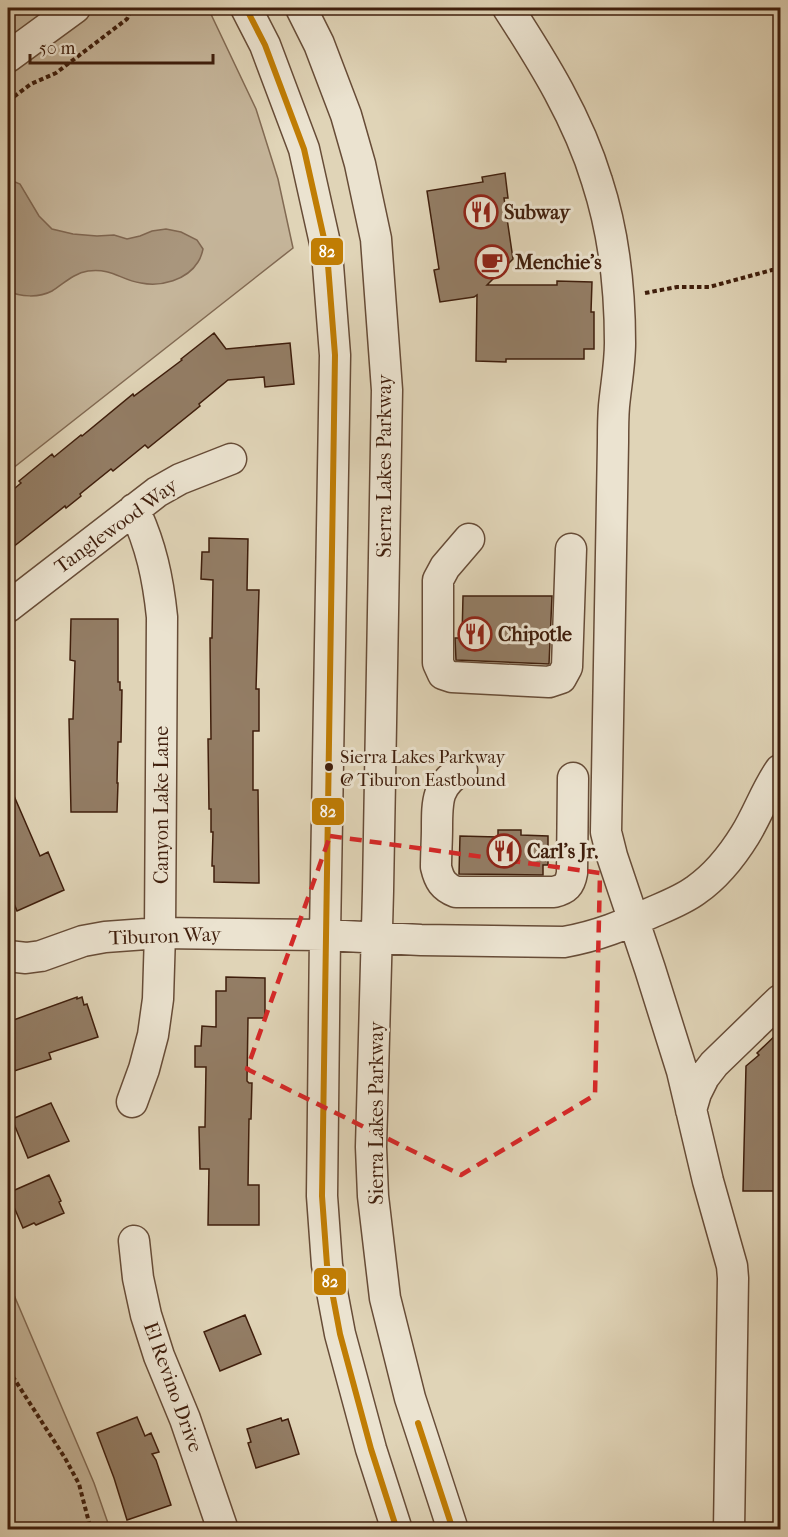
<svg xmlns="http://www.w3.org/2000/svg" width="788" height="1537" font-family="'IM FELL French Canon',serif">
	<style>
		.green { fill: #c5b59a; stroke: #826a53; stroke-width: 1.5 }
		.water { fill: #a9967d; stroke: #7f6650; stroke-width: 1.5 }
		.building { fill: #937d65; stroke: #3f1e0c; stroke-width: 1.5 }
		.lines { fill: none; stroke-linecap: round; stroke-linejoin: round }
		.minor-casing { stroke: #674c37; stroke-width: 33 }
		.path { stroke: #3f1e0c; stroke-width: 4; stroke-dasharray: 4.5 3; stroke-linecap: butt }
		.minor { stroke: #ebe3d0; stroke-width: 30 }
		.bus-1-casing { stroke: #ebe3d0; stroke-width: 10 }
		.bus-1 { stroke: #c07d04; stroke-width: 6 }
		.marked { fill: none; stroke: #d62828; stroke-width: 4.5; stroke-dasharray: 12 8; stroke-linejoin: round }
		.bus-dot { fill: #3f1e0c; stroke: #ebe3d0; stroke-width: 2 }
		.labels { text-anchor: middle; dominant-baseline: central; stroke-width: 6; stroke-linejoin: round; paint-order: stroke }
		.bus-label { font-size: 18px; fill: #3f1e0c; stroke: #ebe3d0; text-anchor: start }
		.poi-label { font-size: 20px; font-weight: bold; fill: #3f1e0c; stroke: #ebe3d0; text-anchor: start }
		.street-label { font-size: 20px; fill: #3f1e0c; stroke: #ebe3d0 }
		.line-badge { stroke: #ebe3d0; stroke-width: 2 }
		.badge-label { font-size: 16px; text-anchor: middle; font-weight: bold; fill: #fff }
	</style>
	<rect width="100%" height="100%" fill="#e0d4b7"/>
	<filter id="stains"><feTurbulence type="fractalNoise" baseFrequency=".00333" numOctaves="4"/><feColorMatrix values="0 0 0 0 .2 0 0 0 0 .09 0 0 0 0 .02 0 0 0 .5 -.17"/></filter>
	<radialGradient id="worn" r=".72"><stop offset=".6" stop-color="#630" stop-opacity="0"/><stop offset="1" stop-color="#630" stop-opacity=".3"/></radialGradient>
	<!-- green -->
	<path class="green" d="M8,8H208L256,109L278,179L293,248L8,472Z
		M8,1281L94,1483L110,1529H8Z"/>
	<!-- water -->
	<path class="water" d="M8,179L20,184L39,216L52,229L73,234L97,236L114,235L127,239L140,236L152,231L166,229L181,232L197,240L203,249C202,253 201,258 198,262C187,280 161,287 141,283C120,280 113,268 88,271C74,273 63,284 52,291C39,298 20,297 8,291Z"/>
	<!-- building -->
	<path class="building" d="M505,173L508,198H504L513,259L487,285H557V281L592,282L591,312H594V349H584V359H506V362L476,361L477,295L474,297L440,302L434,270L439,269L427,191L483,182L482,177Z
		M214,333L226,349L290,343L294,384L265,387L264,377L228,380L199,404L200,406L148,448L145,445L113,471L111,469L80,494L81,496L66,508L65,506L8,551V494L21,483L19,481L52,454L54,457L81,435L82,436L133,394L134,396L182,360L181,359Z
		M209,538L248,539L247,590H259L256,689H259V731H253V790H258L259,883L214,882V866H212L213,832H211V809H209L208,739H211L210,638H212L213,580L201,579L202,552H209Z
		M463,596H552L549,664L456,660L455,638H462Z
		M71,619H118V682H120V690H122L121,742H118L117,783H118L117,812H71L69,719H73L75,661L70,660Z
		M8,782L40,856L48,852L64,890L17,911L8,889Z
		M498,830H521V835L548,836V865H543V875L459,874L460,836L498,837Z
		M226,977L265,978V1018H248L247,1081L249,1083H252L251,1119H249L248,1185H259V1225H208L209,1169H200L199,1127H205L206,1067H195V1046H201L202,1026L216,1027V991H226Z
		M77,997V999L82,997L84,1005L87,1004L98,1037L49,1053L51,1059L8,1073V1022Z
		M780,1031V1191H743L746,1066L759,1055L757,1053Z
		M51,1103L69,1141L28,1158L12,1119Z
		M49,1175L61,1201L59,1202L64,1213L36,1225L34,1223L23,1228L8,1193Z
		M245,1315L261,1354L220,1371L204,1332Z
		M137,1417L145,1436L151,1433L159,1452L152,1454L156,1460L171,1505L127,1520L114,1478L97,1433Z
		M281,1418L282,1421L288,1419L299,1454L256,1468L248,1443L251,1442L247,1429Z"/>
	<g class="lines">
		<!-- minor casing -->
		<g class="minor-casing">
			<path id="minor" d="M246,8L265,45L304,149L327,252L335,355L325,935L322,1196L327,1265L340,1334L371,1449L397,1530
				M301,8L319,44L346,115L360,164L376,239L387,390L378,891L371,1147L373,1196L385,1298L410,1398L453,1530
				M508,8C543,62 578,118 597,181C614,233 620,288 620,343C620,364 616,385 614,406C613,418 613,430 613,442L606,832L612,856L650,969L682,1071L708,1181L732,1266L733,1278L729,1530
				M8,57L75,8
				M469,539L445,567L438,580V663L443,674L452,677L549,682L561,678L567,667L571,549
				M8,607L157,492L180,479L231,459
				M462,770C437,784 437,801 437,828C437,841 436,854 436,867C439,880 443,887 456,892H554C566,889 570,885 572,873L573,778
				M8,956L26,958L41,956L83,941L105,937L160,933L325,935L421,940L564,942C598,936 624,925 655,911C669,905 684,899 696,890C716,876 732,856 745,835C758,814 766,790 780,770
				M132,1102L144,1069L153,1035L158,999L160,933L162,617C158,578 151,545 134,509
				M691,1110L696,1093L704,1077L714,1064L780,1000
				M134,1241L138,1278L146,1315L159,1356L185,1419L223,1530"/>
		</g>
		<!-- path -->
		<path class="path" d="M8,101L31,84L56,73L127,19L132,8
			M645,293L677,287H709L772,270L780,269
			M8,1362L13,1377L65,1458L79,1484L91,1530"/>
		<!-- minor -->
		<use href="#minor" class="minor"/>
		<!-- bus-1 casing -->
		<g class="bus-1-casing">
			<path id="bus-1" d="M246,8L265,45L304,149L327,252L335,355L322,1196L327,1265L340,1334L371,1449L397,1530
				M418,1423L453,1530"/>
		</g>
		<!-- bus-1 -->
		<use href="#bus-1" class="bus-1"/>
	</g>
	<!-- marked area -->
	<path class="marked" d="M330,836L600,873L595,1095L461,1175L247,1069Z"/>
	<!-- icons -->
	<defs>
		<g id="restaurant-ring" transform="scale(1.725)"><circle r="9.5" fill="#ebe3d0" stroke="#8f2418" stroke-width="1.5"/><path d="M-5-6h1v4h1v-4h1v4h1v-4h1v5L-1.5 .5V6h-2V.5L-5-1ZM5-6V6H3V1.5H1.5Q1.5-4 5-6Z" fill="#8f2418"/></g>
		<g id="cafe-ring" transform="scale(1.725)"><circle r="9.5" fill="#ebe3d0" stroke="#8f2418" stroke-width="1.5"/><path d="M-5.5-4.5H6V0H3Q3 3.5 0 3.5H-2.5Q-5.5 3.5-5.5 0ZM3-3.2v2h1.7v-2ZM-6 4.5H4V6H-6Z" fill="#8f2418"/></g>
	</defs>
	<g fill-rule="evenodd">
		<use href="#restaurant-ring" x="481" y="212"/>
		<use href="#cafe-ring" x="492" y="262"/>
		<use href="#restaurant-ring" x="475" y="634"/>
		<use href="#restaurant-ring" x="504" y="851"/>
	</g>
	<!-- markers -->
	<circle class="bus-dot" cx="329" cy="767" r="5"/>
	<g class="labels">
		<!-- bus labels -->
		<g class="bus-label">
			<text x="340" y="757">Sierra Lakes Parkway<tspan x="340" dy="23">@ Tiburon Eastbound</tspan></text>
		</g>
		<!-- poi labels -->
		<g class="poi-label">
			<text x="504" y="212">Subway</text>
			<text x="515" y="262">Menchie's</text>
			<text x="498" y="634">Chipotle</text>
			<text x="527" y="851">Carl's Jr.</text>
		</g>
		<!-- street labels -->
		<g class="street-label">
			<text transform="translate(384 466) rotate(-90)">Sierra Lakes Parkway</text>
			<text transform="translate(116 526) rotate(-36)">Tanglewood Way</text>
			<text transform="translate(161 805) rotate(-90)">Canyon Lake Lane</text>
			<text transform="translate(165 936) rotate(-2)">Tiburon Way</text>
			<text transform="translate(376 1113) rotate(-90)">Sierra Lakes Parkway</text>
			<text transform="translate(173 1387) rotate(70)">El Revino Drive</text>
		</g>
	</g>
	<g class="line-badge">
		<rect x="310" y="237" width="34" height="29" rx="6" fill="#c07d04"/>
		<rect x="311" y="797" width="34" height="29" rx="6" fill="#c07d04"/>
		<rect x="313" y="1267" width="34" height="29" rx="6" fill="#c07d04"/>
	</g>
	<g class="badge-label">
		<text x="327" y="257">82</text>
		<text x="328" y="817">82</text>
		<text x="330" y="1287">82</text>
	</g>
	<!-- margin -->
	<rect width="788" height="1537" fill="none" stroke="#e0d4b7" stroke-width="30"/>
	<rect x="9" y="9" width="770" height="1519" fill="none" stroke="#3f1e0c" stroke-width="3"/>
	<rect x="15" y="15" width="758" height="1507" fill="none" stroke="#3f1e0c" stroke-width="1.5"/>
	<!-- scale -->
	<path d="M30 54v9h183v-9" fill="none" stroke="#3f1e0c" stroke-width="3"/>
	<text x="39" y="54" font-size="18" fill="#3f1e0c" stroke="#ebe3d0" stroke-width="4.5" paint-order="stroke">50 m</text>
	<rect width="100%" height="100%" filter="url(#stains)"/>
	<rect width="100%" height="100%" fill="url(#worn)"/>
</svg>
